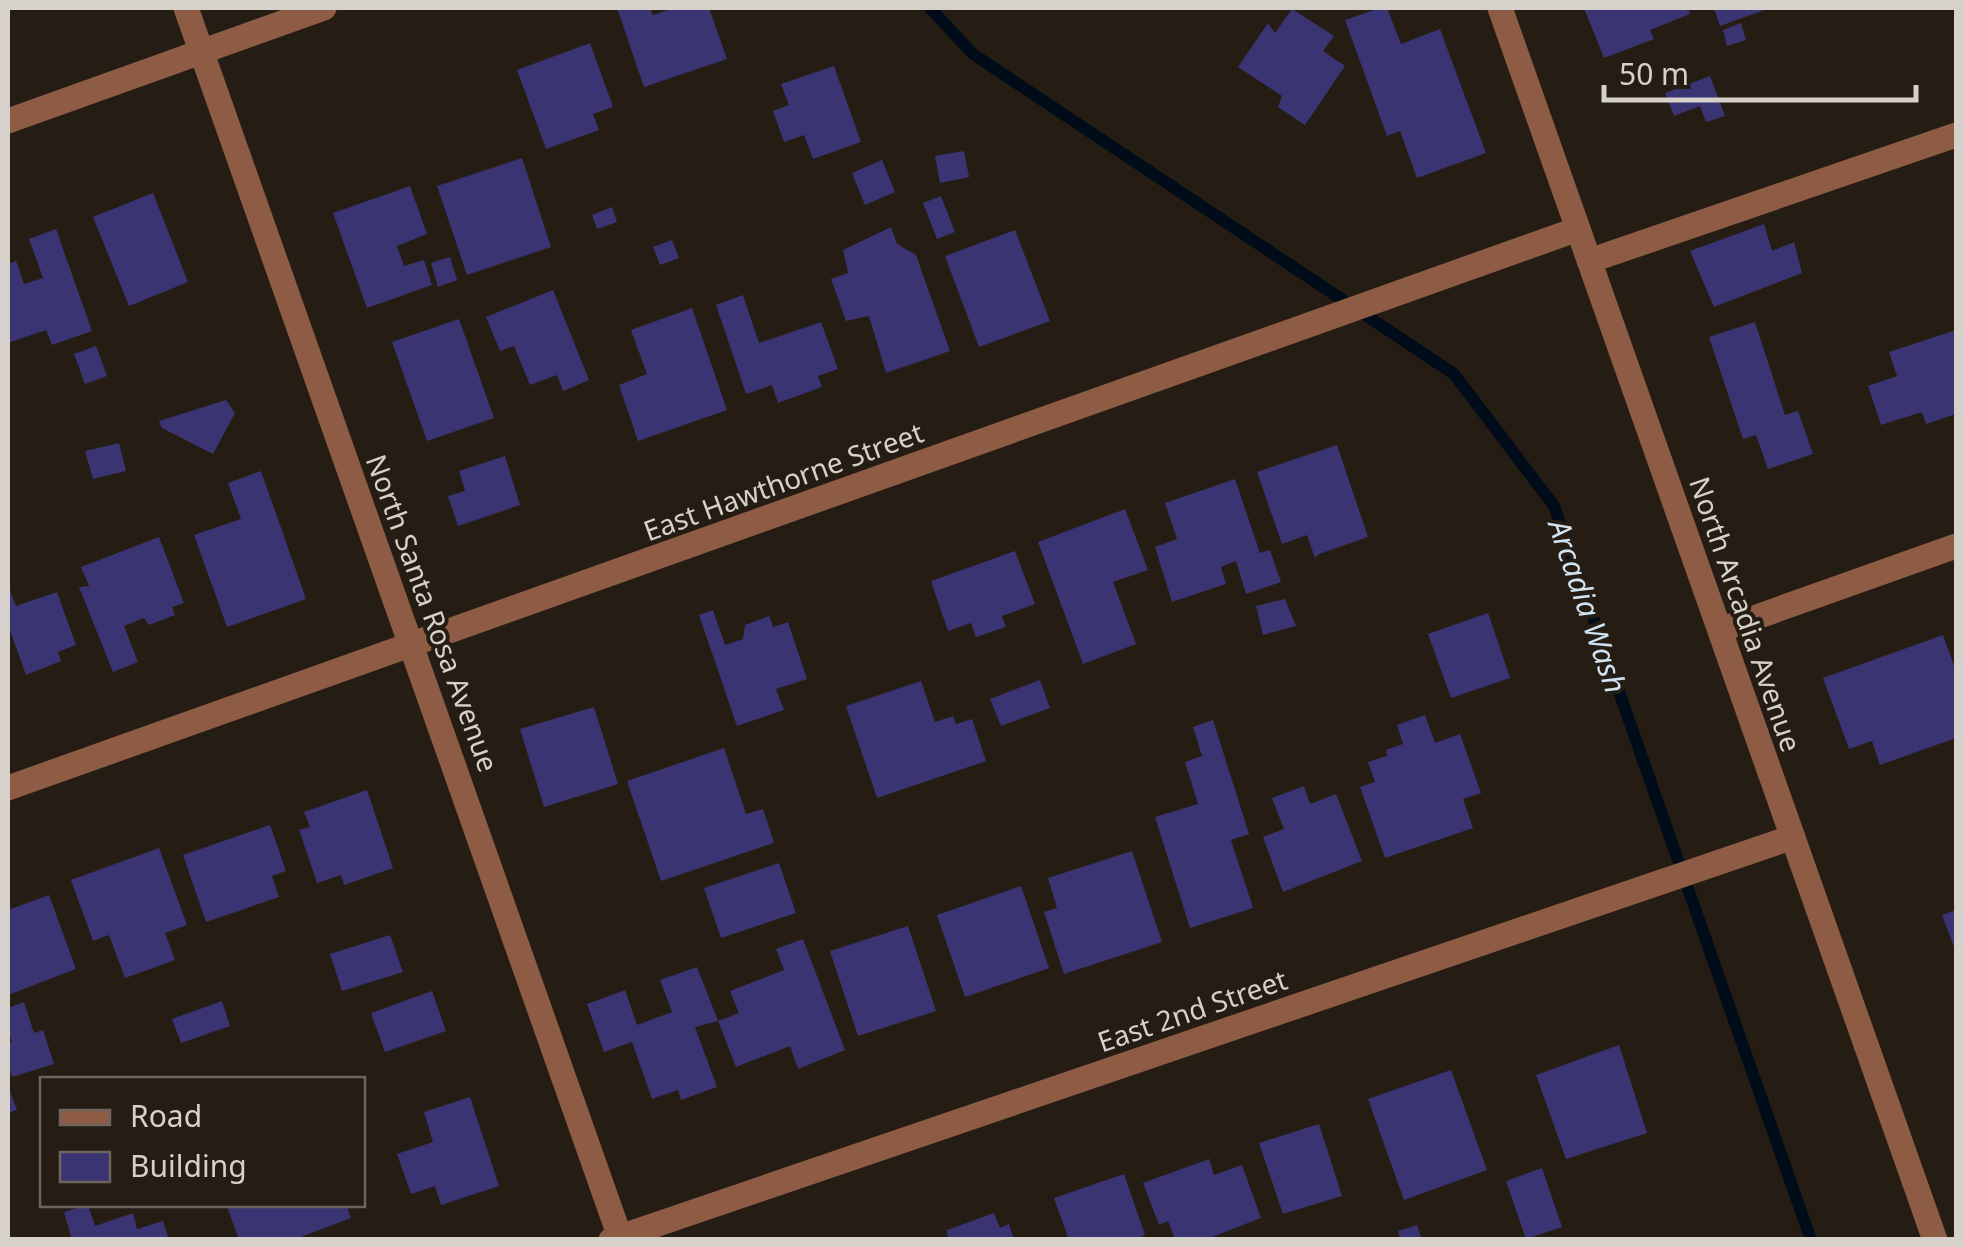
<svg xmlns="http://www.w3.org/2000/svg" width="1964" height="1247" viewBox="0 0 1964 1247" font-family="'Noto Sans',sans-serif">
  <rect width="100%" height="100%" fill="#251d14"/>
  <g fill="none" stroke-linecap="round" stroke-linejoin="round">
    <!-- stream -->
    <path stroke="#000c1a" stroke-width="12" d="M930,8L973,54L1454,374L1554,506L1811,1240"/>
  </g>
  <!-- building -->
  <path fill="#3b3473" d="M617,8H650L653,15L674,8H709L727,59L644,87Z
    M1380,8H1387L1401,44L1440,29L1486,153L1417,178L1400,131L1387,136L1345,20Z
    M1584,8H1688L1690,14L1650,30L1654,39L1604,58Z
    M1714,8H1770L1720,26Z
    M1292,9L1334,36L1323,51L1345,66L1305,125L1278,107L1282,96L1238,67L1268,23L1275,33Z
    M1741,23L1746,40L1727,46L1723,30Z
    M590,43L613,107L593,114L599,130L546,149L517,70Z
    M834,66L861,142L813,159L804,135L784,142L773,111L789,105L781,84Z
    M1710,76L1725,116L1706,122L1700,106L1674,116L1665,93Z
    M964,151L969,177L940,183L935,156Z
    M522,158L551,247L467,275L437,186Z
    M882,160L895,192L865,205L852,173Z
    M410,186L427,234L397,246L404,266L424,260L432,285L367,308L333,213Z
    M153,193L188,282L129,306L93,217Z
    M941,196L955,232L937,239L923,203Z
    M612,207L617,222L597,229L592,215Z
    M1764,224L1772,251L1794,242L1802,273L1714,307L1690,251Z
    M891,227L897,244L916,255L950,351L886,373L869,316L846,321L831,279L848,273L843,250Z
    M56,229L92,331L52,345L46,330L8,343V264L16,261L24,284L43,278L29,239Z
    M1015,230L1050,321L979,347L945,256Z
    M672,240L679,258L660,265L653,247Z
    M450,257L457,280L438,287L431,263Z
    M553,290L589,380L563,391L557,375L530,385L514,346L500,351L486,317Z
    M743,295L759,343L821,322L838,369L818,376L822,387L778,403L772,385L746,394L716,305Z
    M692,308L727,410L638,441L619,385L647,374L631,330Z
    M459,319L494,418L427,441L392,342Z
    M1755,322L1785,415L1798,411L1813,454L1768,469L1756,435L1743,439L1709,337Z
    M1956,330V414L1926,424L1922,412L1881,425L1868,386L1897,376L1889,352Z
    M96,346L107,376L85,384L74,354Z
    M226,400L235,413L213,454L162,428L159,421Z
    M119,443L126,471L93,479L85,451Z
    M1337,445L1368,537L1319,554L1315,558L1307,535L1282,544L1257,472Z
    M505,456L520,505L458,526L448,496L465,491L459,471Z
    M261,471L306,599L227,627L194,535L241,519L228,483Z
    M1235,479L1260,553L1270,550L1281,582L1246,594L1236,561L1221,567L1226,584L1172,602L1155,547L1177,539L1165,503Z
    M1125,509L1148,570L1113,582L1136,644L1083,664L1038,542Z
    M159,537L184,603L172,607L175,615L149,625L144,618L124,626L138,662L113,672L79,587L89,586L81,567Z
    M1015,551L1035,604L1002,616L1006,627L976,637L971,623L948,631L931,581Z
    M8,586L16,606L57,592L76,645L58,652L61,661L26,675L8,625Z
    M1285,599L1296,626L1263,635L1256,606Z
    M713,610L725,645L743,639L745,625L769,616L773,627L788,622L807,679L776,689L784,710L737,726L699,615Z
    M1488,613L1510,678L1451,698L1428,634Z
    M1943,635L1956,671V700L1954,701L1956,709V738L1880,765L1872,741L1849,749L1823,678Z
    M1040,680L1050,708L1001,726L990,699Z
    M921,681L935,722L953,716L956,724L972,719L986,761L877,798L846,706Z
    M594,707L618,784L544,807L520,729Z
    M1425,715L1435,743L1460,734L1481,793L1463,799L1473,828L1385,858L1360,787L1375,782L1368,762L1387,756L1386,750L1403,744L1397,725Z
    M1213,720L1249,834L1231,840L1253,908L1190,928L1155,817L1198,804L1185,762L1202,756L1193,727Z
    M724,748L746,814L763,809L774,843L661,881L627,781Z
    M1304,786L1310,804L1336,794L1362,861L1283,892L1263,837L1284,829L1272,798Z
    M367,790L393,868L344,885L341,875L317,883L299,830L310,827L304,812Z
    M270,825L286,871L272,876L279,897L206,922L183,855Z
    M159,848L187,925L165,933L175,960L125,978L109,935L93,941L71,880Z
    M1132,851L1162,942L1064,974L1044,912L1057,908L1048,878Z
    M779,863L796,913L721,938L704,888Z
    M1021,886L1049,968L965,997L937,915Z
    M49,895L76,969L8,995V910Z
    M1956,910V952L1942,915Z
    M908,926L936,1011L858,1036L830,951Z
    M390,935L403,972L342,991L330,954Z
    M803,939L845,1050L798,1069L790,1046L736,1067L718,1021L739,1013L730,991L784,970L776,949Z
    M697,967L718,1021L695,1027L717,1087L681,1100L678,1090L652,1099L632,1042L604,1052L587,1004L625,990L637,1025L672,1012L660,980Z
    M432,991L446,1031L385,1052L371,1013Z
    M222,1001L230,1026L181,1043L172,1019Z
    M24,1002L34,1033L43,1030L54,1064L12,1077L8,1063V1044L12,1042L8,1030V1008Z
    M1619,1045L1647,1133L1566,1159L1536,1075Z
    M1451,1070L1487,1170L1404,1200L1368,1099Z
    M8,1086L17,1110L8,1113Z
    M470,1097L499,1186L441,1205L435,1186L411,1194L397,1154L433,1142L424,1112Z
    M1319,1124L1342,1196L1283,1214L1259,1143Z
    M1209,1159L1214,1175L1242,1165L1261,1218L1204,1240H1175L1168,1221L1159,1225L1143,1183Z
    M1542,1168L1562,1227L1526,1239L1506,1181Z
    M1124,1174L1145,1235L1133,1240H1069L1054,1198Z
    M226,1204H346L351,1218L293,1240H239Z
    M88,1205L95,1226L133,1213L137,1229L163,1221L169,1240H72L64,1212Z
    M994,1213L1000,1228L1009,1224L1014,1240H948L947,1230Z
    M1417,1225L1422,1240H1401L1398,1231Z"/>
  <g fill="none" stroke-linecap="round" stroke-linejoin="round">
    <!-- minor -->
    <path stroke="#8e5c45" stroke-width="25" d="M186,8L621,1240
      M1500,8L1935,1240
      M8,121L324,8
      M1589,261L1956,135
      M1720,630L1956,546
      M8,788L1578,229
      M611,1240L1793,837"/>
  </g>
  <g text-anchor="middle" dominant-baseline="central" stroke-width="8" stroke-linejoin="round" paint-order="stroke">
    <!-- street labels -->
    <g font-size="28" fill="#d6d1ca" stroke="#251d14">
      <text transform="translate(783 481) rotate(-20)">East Hawthorne Street</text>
      <text transform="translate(433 613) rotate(70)">North Santa Rosa Avenue</text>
      <text transform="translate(1746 614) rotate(71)">North Arcadia Avenue</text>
      <text transform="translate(1192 1010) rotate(-19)">East 2nd Street</text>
    </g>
    <!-- water labels -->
    <g font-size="30" font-style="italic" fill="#d1e3f1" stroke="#251d14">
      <text transform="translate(1588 606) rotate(71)">Arcadia Wash</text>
    </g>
  </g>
  <!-- border -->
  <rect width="1964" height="1247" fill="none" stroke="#d6d1ca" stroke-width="20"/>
  <!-- legend -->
  <rect x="40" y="1077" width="325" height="130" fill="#251d14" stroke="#6c655d" stroke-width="2.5"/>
  <rect x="60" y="1110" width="50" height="15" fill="#8e5c45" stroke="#6c655d" stroke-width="2.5"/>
  <text x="130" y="1127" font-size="30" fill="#d6d1ca">Road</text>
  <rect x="60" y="1152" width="50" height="30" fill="#3b3473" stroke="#6c655d" stroke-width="2.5"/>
  <text x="130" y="1177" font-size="30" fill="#d6d1ca">Building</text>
  <!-- scale -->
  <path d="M1604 85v15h312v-15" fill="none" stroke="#d6d1ca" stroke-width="5"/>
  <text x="1619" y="85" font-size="30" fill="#d6d1ca" stroke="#251d14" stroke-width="8" paint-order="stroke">50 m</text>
</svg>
